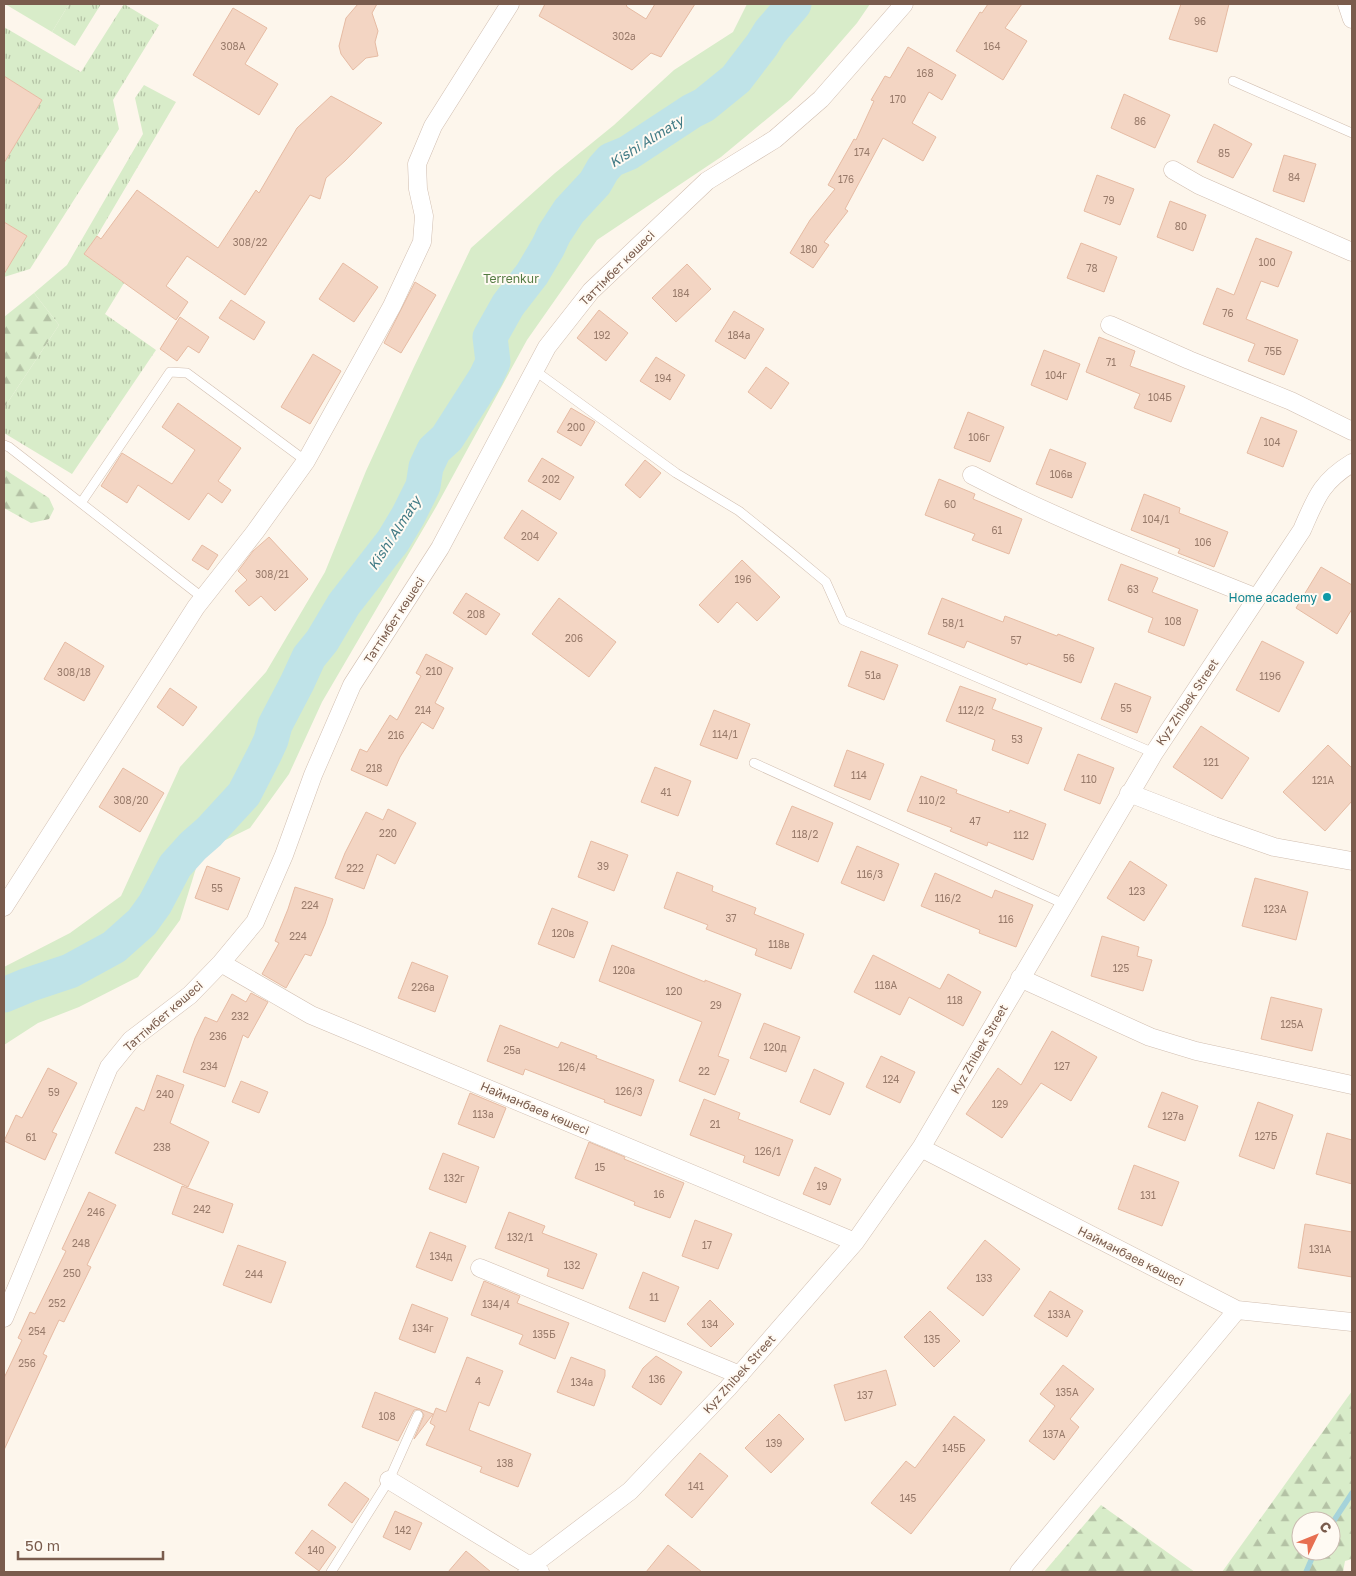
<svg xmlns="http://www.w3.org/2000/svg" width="1356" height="1576" viewBox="0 0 1356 1576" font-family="'Golos Text',sans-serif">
  <defs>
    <pattern id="grass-tufts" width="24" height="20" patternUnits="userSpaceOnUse" patternTransform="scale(1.25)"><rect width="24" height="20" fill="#d8ecc9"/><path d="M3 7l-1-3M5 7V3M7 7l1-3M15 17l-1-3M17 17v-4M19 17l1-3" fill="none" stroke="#b4c2a5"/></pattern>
    <pattern id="forest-firs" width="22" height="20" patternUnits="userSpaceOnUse" patternTransform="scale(1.25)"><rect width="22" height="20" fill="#d8ecc9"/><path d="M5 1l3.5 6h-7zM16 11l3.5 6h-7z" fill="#b4c2a5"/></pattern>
  </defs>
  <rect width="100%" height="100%" fill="#fdf6ec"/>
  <!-- grass -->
  <path fill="url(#grass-tufts)" d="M69,4H101L75,46L52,32Z
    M124,4L159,25L113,100L119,129L30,269L4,277V274L26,236L4,222V163L42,100L4,76V27L81,72Z
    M144,85L176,102L97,236L84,254L124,283L105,314L156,350L72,474L4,433V408L59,325L34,293L67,265L143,134L135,98Z"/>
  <!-- forest -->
  <path fill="url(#forest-firs)" fill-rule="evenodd" d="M34,293L59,325L4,408V317Z
    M4,469L49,498L54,509L49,519L31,523L4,508Z
    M1352,1391V1559L1345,1561L1343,1572H1222ZM1301,1521H1331V1551H1301Z
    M1101,1505L1195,1572H1044Z"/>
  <!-- park -->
  <path fill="#d8ecc9" d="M5,4H69L52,32Z
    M747,4H870L857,23L791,99L721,157L597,240L527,340L436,507L322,702L289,774L250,828L201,852L180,920L138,977L79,1007L38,1023L4,1045V967L70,933L121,896L180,767L266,672L325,572L366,471L413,369L471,248L555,173L614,125L674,70L733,32Z"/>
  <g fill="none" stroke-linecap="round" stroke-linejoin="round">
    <!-- stream -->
    <path stroke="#a5d3da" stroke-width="5.5" d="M1331,1525L1352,1493
      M1306,1572L1315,1551"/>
    <!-- river -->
    <path stroke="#bfe3e8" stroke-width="35" d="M4,995L28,985L70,971L114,947L142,922L155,904L175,866L193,846L209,832L244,794L265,753L271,740L275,725L297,683L309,657L322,641L344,604L393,541L408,516L423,486L426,467L434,450L447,438L486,377L493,362L490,337L508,305L532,274L548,247L554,234L569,211L595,183L603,169L611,160L628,153L692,111L704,105L736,79L762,45L770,32L794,4"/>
  </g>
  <!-- building -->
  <path fill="#f3d5c3" stroke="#e6bba3" d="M358,4H377L372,13L378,31L375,42L378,56L366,58L353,70L341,54L339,46L346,18Z
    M545,4H626L627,7L646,19L655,4H695L661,57L651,53L632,70L539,16Z
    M988,4H1022L1005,28L1027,41L1003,80L956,51L980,12L982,13Z
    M1181,4H1229L1217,52L1169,39Z
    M233,8L267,28L245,64L278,84L259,115L193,75Z
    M908,47L956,75L942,100L929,92L912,123L936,137L923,161L883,138L845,209L848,211L824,242L829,245L813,268L790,253L810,220L835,189L828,185L854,139L856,140L874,101L871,100L885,76L890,78Z
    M4,76L42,100L4,163Z
    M1124,94L1170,115L1155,148L1111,128Z
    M331,96L382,123L345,161L326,178L320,199L310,195L245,295L187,256L166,286L188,302L176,320L84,254L97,236L101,239L137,190L218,248L256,190L259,193L297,128Z
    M1214,124L1252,144L1233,178L1197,162Z
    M1284,155L1316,164L1304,202L1273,191Z
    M1097,175L1134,189L1120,225L1084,211Z
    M1170,201L1206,215L1193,251L1157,237Z
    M4,222L27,236L4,274Z
    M1256,238L1292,252L1278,287L1261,281L1246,319L1298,340L1284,375L1248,361L1255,344L1203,324L1217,288L1234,295Z
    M1081,243L1117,257L1104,292L1067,278Z
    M343,263L378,287L354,322L319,299Z
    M687,264L711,289L676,322L652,298Z
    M415,282L436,295L401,353L384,343Z
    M231,300L265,322L254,340L219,318Z
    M599,310L628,333L606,361L577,338Z
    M734,311L764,329L745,359L715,341Z
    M180,317L209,337L199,353L188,346L177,361L160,349Z
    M1099,337L1135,351L1130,366L1185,386L1171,422L1134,408L1140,394L1086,372Z
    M1044,350L1080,364L1067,400L1031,385Z
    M313,354L341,371L310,424L281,407Z
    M656,357L685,375L670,400L640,381Z
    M766,367L789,383L771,409L748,392Z
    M178,403L241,448L218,481L231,490L222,503L208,493L189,520L138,485L127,503L101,486L122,453L172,484L195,450L162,427Z
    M571,408L595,422L581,446L557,432Z
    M968,412L1004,427L990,462L954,448Z
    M1261,417L1297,431L1283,467L1247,453Z
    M1050,449L1086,463L1072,498L1036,484Z
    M542,458L574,477L560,500L528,481Z
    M645,460L661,473L640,498L625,485Z
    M939,479L975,494L973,499L1022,519L1009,554L972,540L975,534L925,515Z
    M1144,494L1180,508L1179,513L1228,532L1214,567L1178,553L1180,549L1131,530Z
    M522,510L557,533L538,561L504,538Z
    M269,537L308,579L275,611L261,596L249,606L235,591L247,580L238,571L253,551Z
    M202,545L218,555L208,570L192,560Z
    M742,560L780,597L757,621L737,602L718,623L699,605Z
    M1121,564L1158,578L1152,592L1198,610L1184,646L1148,632L1153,618L1108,600Z
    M1321,567L1352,585V609L1337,634L1296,608Z
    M466,593L500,614L486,635L453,613Z
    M559,598L616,642L589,677L532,634Z
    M942,598L1003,622L1005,616L1057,636L1058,634L1094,648L1081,683L1028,663L1027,665L967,641L964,648L928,634Z
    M1262,641L1304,662L1279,712L1236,690Z
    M65,642L104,666L84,701L44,679Z
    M861,651L898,665L884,700L848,686Z
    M426,654L453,668L435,703L444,708L433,729L422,722L400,757L387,786L351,770L360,749L367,752L390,715L397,720L421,676L416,673Z
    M1115,683L1151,697L1137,733L1101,719Z
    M960,686L996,699L992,709L1042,728L1028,764L992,750L995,740L946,721Z
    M170,688L197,707L183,726L157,707Z
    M714,710L750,724L737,759L700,745Z
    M1201,726L1249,758L1222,799L1173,767Z
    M1328,745L1352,768V801L1325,831L1283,792Z
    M847,750L884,764L870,800L834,786Z
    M1078,754L1114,768L1100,804L1064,790Z
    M655,767L691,781L678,816L641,802Z
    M123,768L164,793L140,832L99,807Z
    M921,776L957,790L956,793L1009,813L1010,810L1046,824L1033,860L988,842L987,846L950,831L952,828L907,811Z
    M792,806L833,823L818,862L776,844Z
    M388,809L416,823L395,864L377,854L364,889L335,878L345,853L366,812L383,820Z
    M591,841L628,855L614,891L578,877Z
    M857,846L899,864L884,901L841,883Z
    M1130,861L1167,885L1144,921L1107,898Z
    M207,866L240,878L228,910L195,898Z
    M677,872L713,886L712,891L756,908L754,914L804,934L791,969L755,955L757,949L706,929L708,925L664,908Z
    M935,873L992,898L995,890L1033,905L1016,947L979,933L980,930L921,906Z
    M1255,878L1308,892L1296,940L1242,926Z
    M295,887L333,899L325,924L311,956L305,954L286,988L262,974L279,943L275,941L288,909Z
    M552,908L588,922L574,958L538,944Z
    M1102,936L1139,947L1137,956L1152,960L1143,991L1091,976Z
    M612,945L705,982V980L741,994L718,1056L729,1060L715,1095L679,1081L702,1022L599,981Z
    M873,955L940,989L948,974L981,992L963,1026L909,997L900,1015L854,992Z
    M412,962L448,976L435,1012L398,998Z
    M251,993L268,1002L248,1038L243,1035L225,1087L183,1072L195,1038L205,1017L217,1022L232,994L246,1002Z
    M1271,997L1322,1009L1312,1051L1261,1039Z
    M764,1023L800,1037L786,1072L750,1058Z
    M500,1025L558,1048L561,1042L597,1056L596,1058L654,1080L641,1116L604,1102L605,1100L525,1069L523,1075L487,1061Z
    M1052,1031L1097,1057L1071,1101L1041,1083L1002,1138L966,1114L998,1068L1021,1085Z
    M881,1056L915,1072L900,1103L866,1087Z
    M48,1068L77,1083L52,1132L57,1134L45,1160L4,1141L16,1115L22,1118Z
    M814,1069L844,1083L830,1115L800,1102Z
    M157,1075L184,1085L170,1123L209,1142L188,1187L115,1153L136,1107L144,1111Z
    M241,1081L268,1092L259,1113L232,1102Z
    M1162,1092L1198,1106L1185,1141L1148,1127Z
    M470,1093L506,1108L494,1138L458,1124Z
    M704,1099L740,1113L738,1119L793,1140L779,1176L743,1162L745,1156L690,1135Z
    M1258,1102L1293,1115L1274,1169L1239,1156Z
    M1327,1133L1352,1140V1184L1316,1174Z
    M589,1142L625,1157L624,1159L684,1183L670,1218L634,1205L635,1202L575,1178Z
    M443,1153L479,1167L466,1203L429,1189Z
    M1134,1165L1179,1182L1162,1226L1118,1209Z
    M815,1167L841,1179L830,1205L803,1194Z
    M182,1186L233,1204L223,1233L172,1214Z
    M89,1192L116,1205L87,1265L91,1267L64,1322L59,1320L43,1354L47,1356L4,1450V1378L22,1340L18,1338L30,1312L35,1314L66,1251L62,1249Z
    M509,1212L545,1226L542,1233L597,1254L583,1289L547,1276L549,1269L495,1248Z
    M695,1220L732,1234L718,1269L682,1256Z
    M1305,1224L1352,1232V1277L1298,1268Z
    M430,1232L466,1246L452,1281L416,1267Z
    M985,1240L1020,1269L983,1316L947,1288Z
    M238,1245L286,1262L271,1303L223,1285Z
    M643,1272L679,1287L665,1322L629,1308Z
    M484,1281L520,1296L517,1303L569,1323L555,1359L519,1344L523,1335L471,1315Z
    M1050,1291L1083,1311L1067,1337L1034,1316Z
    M710,1300L734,1324L711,1347L687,1324Z
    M412,1304L448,1318L435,1353L399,1339Z
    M930,1311L960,1341L934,1367L904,1337Z
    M656,1356L682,1372L661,1405L632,1387L643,1368Z
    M467,1357L503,1371L489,1406L479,1402L469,1430L531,1454L518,1487L480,1472L482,1467L426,1445L435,1426L430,1423L436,1408L446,1412Z
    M571,1357L605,1370V1376L594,1406L557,1392Z
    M1063,1365L1094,1389L1070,1419L1079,1427L1054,1460L1029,1441L1055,1406L1040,1394Z
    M886,1370L896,1405L845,1421L834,1385Z
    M375,1392L433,1414L414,1439L424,1415L420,1409L414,1410L398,1441L362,1427Z
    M779,1414L804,1439L771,1473L745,1448Z
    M954,1416L985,1440L911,1534L871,1503L906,1461L915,1468Z
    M700,1453L728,1476L692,1518L665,1495Z
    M345,1482L369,1499L352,1523L328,1505Z
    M395,1511L422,1523L410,1550L383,1537Z
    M312,1530L336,1547L319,1571L295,1553Z
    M668,1545L702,1572H646Z
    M466,1551L491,1572H448Z"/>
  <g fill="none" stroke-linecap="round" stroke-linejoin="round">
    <defs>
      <path id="lane" d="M1233,81L1352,133
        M534,370L676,473L739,511L790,552L826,582L843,620L1154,753
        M4,445L9,447L203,598
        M81,503L170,372L187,373L306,461
        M754,763L1064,904
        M331,1572L389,1480L418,1415"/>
      <path id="street" d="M1347,4L1352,19
        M1173,170L1199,185L1352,252
        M1110,325L1189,360L1291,401L1352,431
        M972,475C1064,523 1160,559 1257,598
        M1129,793L1214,826L1274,847L1352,861
        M4,907L196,607L255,532L306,461L392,306L422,242L424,216L418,189L417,164L433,126L510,4
        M221,963L311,1015L855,1242
        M1020,978L1150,1037L1196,1051L1352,1085
        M921,1148L1237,1310L1352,1322
        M480,1268L740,1375
        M4,1318L109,1067L131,1040L190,995L221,963L255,922L284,855L313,775L352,685L440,548L547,347L591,291L707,181L775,139L821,99L904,4
        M389,1480L540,1572
        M527,1572L531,1566L630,1491L728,1388L855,1242L921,1148L1154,753L1302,530C1316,498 1321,482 1352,463
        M1019,1572L1237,1310"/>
    </defs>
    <!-- lane casing -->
    <use href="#lane" stroke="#d1beb0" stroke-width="10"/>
    <!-- street casing -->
    <use href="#street" stroke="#d1beb0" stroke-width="19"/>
    <!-- lane -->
    <use href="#lane" stroke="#fff" stroke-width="9"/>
    <!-- street -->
    <use href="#street" stroke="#fff" stroke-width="18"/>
  </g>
  <!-- markers -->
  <circle fill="#0f9aa8" stroke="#fffaf3" stroke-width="2" cx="1327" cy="597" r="5"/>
  <g text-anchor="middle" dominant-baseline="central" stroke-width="4" stroke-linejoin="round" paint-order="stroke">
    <!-- number labels -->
    <g font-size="10" fill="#987a6a">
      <text x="1200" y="21">96</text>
      <text x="624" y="36">302а</text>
      <text x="233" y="46">308А</text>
      <text x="992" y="46">164</text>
      <text x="925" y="73">168</text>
      <text x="898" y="99">170</text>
      <text x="1140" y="121">86</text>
      <text x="862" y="152">174</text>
      <text x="1224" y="153">85</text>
      <text x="1294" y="177">84</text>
      <text x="846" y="179">176</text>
      <text x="1109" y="200">79</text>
      <text x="1181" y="226">80</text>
      <text x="250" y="242">308/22</text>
      <text x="809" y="249">180</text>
      <text x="1267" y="262">100</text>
      <text x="1092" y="268">78</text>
      <text x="681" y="293">184</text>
      <text x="1228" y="313">76</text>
      <text x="602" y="335">192</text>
      <text x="739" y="335">184а</text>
      <text x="1273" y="351">75Б</text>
      <text x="1111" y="362">71</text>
      <text x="1056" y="375">104г</text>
      <text x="663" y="378">194</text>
      <text x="1160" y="397">104Б</text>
      <text x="576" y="427">200</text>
      <text x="979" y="437">106г</text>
      <text x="1272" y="442">104</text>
      <text x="1061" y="474">106в</text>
      <text x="551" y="479">202</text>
      <text x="950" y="504">60</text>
      <text x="1156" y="519">104/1</text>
      <text x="997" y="530">61</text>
      <text x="530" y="536">204</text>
      <text x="1203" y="542">106</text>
      <text x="272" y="574">308/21</text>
      <text x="743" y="579">196</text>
      <text x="1133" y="589">63</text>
      <text x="476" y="614">208</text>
      <text x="1173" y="621">108</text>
      <text x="953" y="623">58/1</text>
      <text x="574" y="638">206</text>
      <text x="1016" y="640">57</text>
      <text x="1069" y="658">56</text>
      <text x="434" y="671">210</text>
      <text x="74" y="672">308/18</text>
      <text x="873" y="675">51а</text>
      <text x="1270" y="676">119б</text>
      <text x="1126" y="708">55</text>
      <text x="423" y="710">214</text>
      <text x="971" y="710">112/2</text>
      <text x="725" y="734">114/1</text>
      <text x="396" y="735">216</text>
      <text x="1017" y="739">53</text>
      <text x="1211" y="762">121</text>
      <text x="374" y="768">218</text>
      <text x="859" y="775">114</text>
      <text x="1089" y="779">110</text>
      <text x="1323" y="780">121А</text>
      <text x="666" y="792">41</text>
      <text x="131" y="800">308/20</text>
      <text x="932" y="800">110/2</text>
      <text x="975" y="821">47</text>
      <text x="388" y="833">220</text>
      <text x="805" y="834">118/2</text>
      <text x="1021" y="835">112</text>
      <text x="603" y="866">39</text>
      <text x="355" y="868">222</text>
      <text x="870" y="874">116/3</text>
      <text x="217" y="888">55</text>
      <text x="1137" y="891">123</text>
      <text x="948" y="898">116/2</text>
      <text x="310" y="905">224</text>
      <text x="1275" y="909">123А</text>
      <text x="731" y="918">37</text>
      <text x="1006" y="919">116</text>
      <text x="563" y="933">120в</text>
      <text x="298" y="936">224</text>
      <text x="779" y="944">118в</text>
      <text x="1121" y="968">125</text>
      <text x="624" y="970">120а</text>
      <text x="886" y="985">118А</text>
      <text x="423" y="987">226а</text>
      <text x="674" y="991">120</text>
      <text x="955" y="1000">118</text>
      <text x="716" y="1005">29</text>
      <text x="240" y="1016">232</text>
      <text x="1292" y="1024">125А</text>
      <text x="218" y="1036">236</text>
      <text x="775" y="1047">120д</text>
      <text x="512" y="1050">25а</text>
      <text x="209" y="1066">234</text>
      <text x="1062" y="1066">127</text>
      <text x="572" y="1067">126/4</text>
      <text x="704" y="1071">22</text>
      <text x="891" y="1079">124</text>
      <text x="629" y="1091">126/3</text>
      <text x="54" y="1092">59</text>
      <text x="165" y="1094">240</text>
      <text x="1000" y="1104">129</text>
      <text x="483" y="1114">113а</text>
      <text x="1173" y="1116">127а</text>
      <text x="715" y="1124">21</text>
      <text x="1266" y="1136">127Б</text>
      <text x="31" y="1137">61</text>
      <text x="162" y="1147">238</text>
      <text x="768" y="1151">126/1</text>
      <text x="600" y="1167">15</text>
      <text x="454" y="1178">132г</text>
      <text x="822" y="1186">19</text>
      <text x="659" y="1194">16</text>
      <text x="1148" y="1195">131</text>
      <text x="202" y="1209">242</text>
      <text x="96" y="1212">246</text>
      <text x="520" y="1237">132/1</text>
      <text x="81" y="1243">248</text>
      <text x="707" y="1245">17</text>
      <text x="1320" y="1249">131А</text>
      <text x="441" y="1256">134д</text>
      <text x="572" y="1265">132</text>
      <text x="72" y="1273">250</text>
      <text x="254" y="1274">244</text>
      <text x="984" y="1278">133</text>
      <text x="654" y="1297">11</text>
      <text x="57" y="1303">252</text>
      <text x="496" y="1304">134/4</text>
      <text x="1059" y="1314">133А</text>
      <text x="710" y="1324">134</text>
      <text x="423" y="1328">134г</text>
      <text x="37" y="1331">254</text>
      <text x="544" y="1334">135Б</text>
      <text x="932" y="1339">135</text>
      <text x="27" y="1363">256</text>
      <text x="657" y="1379">136</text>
      <text x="478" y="1381">4</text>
      <text x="582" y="1382">134а</text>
      <text x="1067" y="1392">135А</text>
      <text x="865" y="1395">137</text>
      <text x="387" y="1416">108</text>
      <text x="1054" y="1434">137А</text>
      <text x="774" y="1443">139</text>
      <text x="954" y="1448">145Б</text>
      <text x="505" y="1463">138</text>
      <text x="696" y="1486">141</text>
      <text x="908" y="1498">145</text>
      <text x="403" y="1530">142</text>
      <text x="316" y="1550">140</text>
    </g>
    <!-- street labels -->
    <g font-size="12" fill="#7a5c4d" stroke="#fffaf3">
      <text transform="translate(617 268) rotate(-45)">Таттімбет көшесі</text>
      <text transform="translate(394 620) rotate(-57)">Таттімбет көшесі</text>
      <text transform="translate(1187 702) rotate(-56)">Kyz Zhibek Street</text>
      <text transform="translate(163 1016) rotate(-41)">Таттімбет көшесі</text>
      <text transform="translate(979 1049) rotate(-60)">Kyz Zhibek Street</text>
      <text transform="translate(535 1108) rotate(23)">Найманбаев көшесі</text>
      <text transform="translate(1131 1256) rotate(27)">Найманбаев көшесі</text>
      <text transform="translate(739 1374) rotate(-48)">Kyz Zhibek Street</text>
    </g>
    <!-- park labels -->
    <g font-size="12" fill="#537a41" stroke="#fffaf3">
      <text x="511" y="278">Terrenkur</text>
    </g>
    <!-- culture labels -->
    <g font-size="12" fill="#0d838f" stroke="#fffaf3" text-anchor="end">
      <text x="1317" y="597">Home academy</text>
    </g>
    <!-- water labels -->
    <g font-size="14" font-style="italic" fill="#437c86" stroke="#fffaf3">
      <text transform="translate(646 141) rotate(-32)">Kіshі Almaty</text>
      <text transform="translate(394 533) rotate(-57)">Kіshі Almaty</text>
    </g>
  </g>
  <!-- border -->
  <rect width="1356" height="1576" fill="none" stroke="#7a5c4d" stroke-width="10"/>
  <!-- north arrow -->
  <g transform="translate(1316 1536) rotate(47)"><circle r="24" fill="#fffaf3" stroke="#cabbb1"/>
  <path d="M0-4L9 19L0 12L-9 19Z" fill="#e76f51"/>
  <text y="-8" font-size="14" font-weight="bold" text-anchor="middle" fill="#7a5c4d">С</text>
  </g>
  <!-- scale -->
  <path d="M18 1551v8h145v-8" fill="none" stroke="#7a5c4d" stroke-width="2.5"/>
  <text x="25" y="1551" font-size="15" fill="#7a5c4d" stroke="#fffaf3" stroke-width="4" paint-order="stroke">50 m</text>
</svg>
